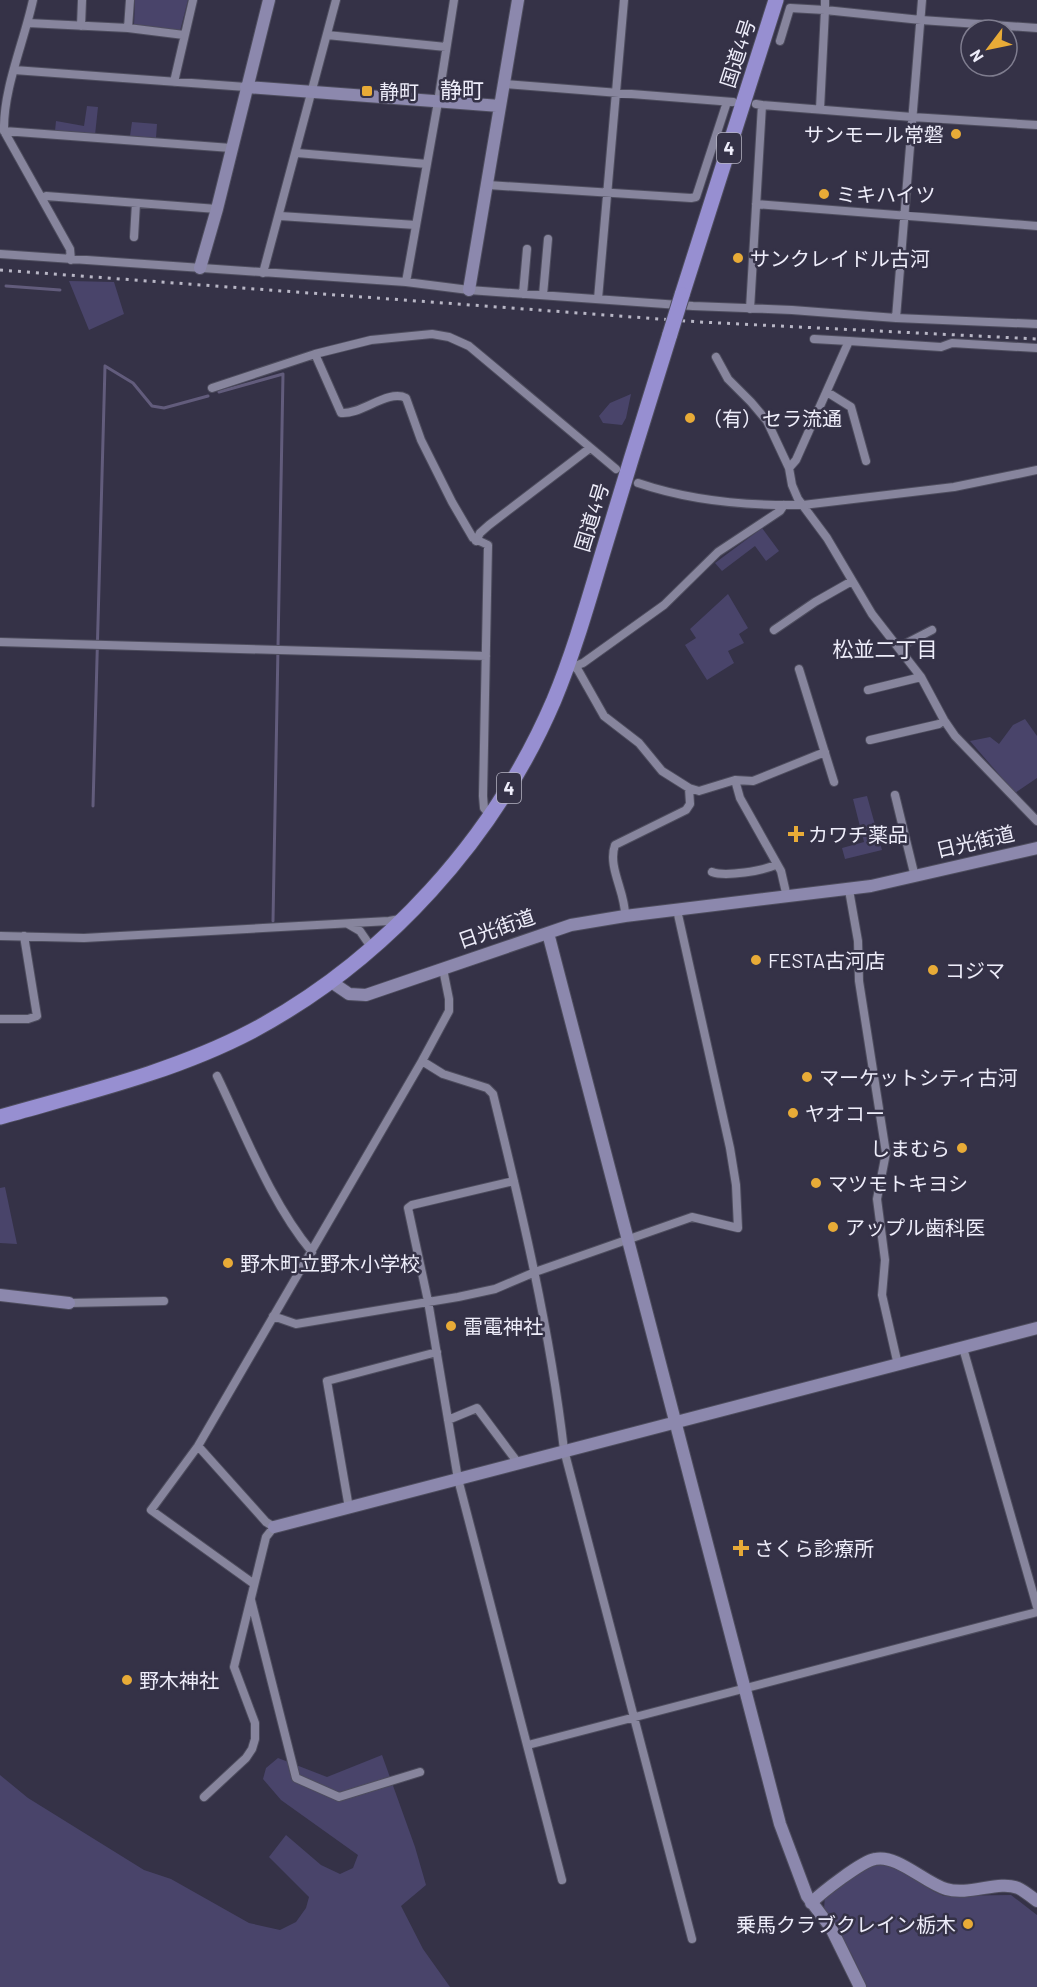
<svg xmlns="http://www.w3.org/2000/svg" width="1037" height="1987" viewBox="0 0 1037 1987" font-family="Barlow,'Noto Sans JP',sans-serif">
  <rect width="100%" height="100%" fill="#353247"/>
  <!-- green -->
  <path fill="#49446a" d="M135,0H188L180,31L134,25Z
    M87,106L98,107L95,135L55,131L56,121L84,126Z
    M132,122L157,124L156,138L130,136Z
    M69,281L114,282L124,314L89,330Z
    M631,394L626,418L622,425L603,423L599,416L610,403Z
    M762,528L779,551L766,561L755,546L722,571L715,563Z
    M728,594L748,628L739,634L744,643L728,651L734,663L707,680L685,645L696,638L690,629Z
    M1025,719L1037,736V778L1015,793L970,741L990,737L999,744L1013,725Z
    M867,796L882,850L845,859L842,848L864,842L853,799Z
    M5,1187L17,1244L0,1243V1188Z
    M382,1755L415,1847L426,1885L401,1906L423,1949L450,1987H0V1775L28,1798L144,1870L171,1879L249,1923L280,1930L296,1922L306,1908L309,1897L269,1857L286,1835L321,1865L340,1874L353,1868L358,1855L281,1800L263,1779L266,1768L278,1758L327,1777Z
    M879,1863L891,1865L933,1891L944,1896L1011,1895L1037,1915V1987H867L852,1955L824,1909L825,1896C841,1884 860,1868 879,1863Z"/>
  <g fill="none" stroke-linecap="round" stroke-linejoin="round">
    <!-- stream -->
    <path stroke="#625c7c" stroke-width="3" d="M6,286L60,290
      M105,366L133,383L152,406L164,408L208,396
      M219,392L283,374L273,921
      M93,806L105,366"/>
    <defs>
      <path id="street" d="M33,0C24,42 3,89 4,131L70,249L71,260
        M825,0V10L921,20L1037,28
        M28,23L128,28L184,35
        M81,26L82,0
        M128,28L130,0
        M327,35L446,47
        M780,41L790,8L825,10L820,109
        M14,70L246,87
        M174,82L193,0
        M504,84L733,102
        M762,105L912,117L1037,125
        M4,131L231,148
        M297,153L427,164
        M488,185L691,198L696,197L727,102
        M42,198L46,196L217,209
        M756,204L1037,226
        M280,216L416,225
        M134,237L136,203
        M0,254L406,282L469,290L693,306L792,310L896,318L1037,324
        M263,273L336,0
        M406,282L438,102L454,0
        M523,294L527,249
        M543,295L548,239
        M598,299L624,0
        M750,309L762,105L756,104
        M896,318L922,0
        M814,339L849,341
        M315,354L341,413C361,415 388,389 406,398L421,440L452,502L473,538L488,545L483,796L484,808L491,816
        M716,357L728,379L751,402L767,421L789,468L792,485L798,499L827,538L872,614L921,677L944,720L955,736L1037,821
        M212,388L315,354L371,340L432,334L449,337L469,346L616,469
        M827,392L851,407L866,461
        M789,468L796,460L849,341L941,347L952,343L1037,348
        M638,483C691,501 747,506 803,505L954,487L1037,470
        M476,541L480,533L489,525L590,448
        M774,630L815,602L852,581
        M0,642L486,656
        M899,647L932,630
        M569,662L578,670L604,716L639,743L662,771L689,788L699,791L735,780L753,781L825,752
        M575,666L583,663L664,605L718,552L780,511L784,505
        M799,669L834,782
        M868,690L921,677
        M870,740L939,724L944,720
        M735,780L740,798L781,871L787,897
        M895,795L915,877
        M712,872C725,877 764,871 777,864
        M849,890L858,941L859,981L886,1153L877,1199L885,1260L882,1295L898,1365
        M625,916C626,893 607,867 615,845L686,810L690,804L689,788
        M348,924L360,931L371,947
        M0,936L84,938L389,921L400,919
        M0,1019H28L37,1016L24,936
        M422,1061L443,1074L487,1088L493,1094C522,1212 550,1330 564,1450L692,1939
        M217,1076C245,1134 271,1203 312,1252
        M514,1181L412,1205L408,1208L428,1301L458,1479L562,1880
        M69,1303L164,1301
        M273,1316L296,1324L458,1297L495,1289L535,1272L692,1217L738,1228L736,1185L730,1148L677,910
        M963,1348L1037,1607
        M448,1420L477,1408L518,1463
        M198,1446L266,1522L274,1527L266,1537L234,1667L255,1723V1739L252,1749L246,1758L204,1797
        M349,1508L327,1381L437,1352
        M254,1584L151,1510L198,1446L422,1061L449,1011V999L443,969
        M251,1600L296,1778L339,1797L420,1772
        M528,1745L1037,1612"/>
      <path id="secondary" d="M246,87L500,106
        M200,268L217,209L269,0
        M469,290L518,0
        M548,933L780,1824L807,1896L831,1928L860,1987
        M330,981L349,994L366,995L571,925L625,916L871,886L1037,848
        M0,1295L69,1303
        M274,1527L1037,1328
        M811,1903C821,1893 862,1861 875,1859C897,1854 925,1883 946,1889C969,1896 999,1880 1018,1888C1025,1891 1031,1897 1037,1901"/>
      <path id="highway" d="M682,295L776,0
        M0,1117C84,1093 174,1072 252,1031C385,960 495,838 554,700C574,652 588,602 603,552C625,479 647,407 670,334"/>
    </defs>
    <!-- street casing -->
    <use href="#street" stroke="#4e4d5e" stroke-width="10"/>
    <!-- secondary casing -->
    <use href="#secondary" stroke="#4e4d5e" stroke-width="14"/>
    <!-- highway casing -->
    <use href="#highway" stroke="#4e4d5e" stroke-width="17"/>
    <!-- street -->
    <use href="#street" stroke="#87859d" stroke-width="8"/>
    <!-- secondary -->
    <use href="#secondary" stroke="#8c88ad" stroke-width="12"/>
    <!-- highway -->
    <use href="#highway" stroke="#978fd1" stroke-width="15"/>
    <!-- rail -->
    <path stroke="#b8b6c5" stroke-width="3" stroke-dasharray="3 6" stroke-linecap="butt" d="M0,270L700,322L1037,339"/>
    <defs>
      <path id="highway-bridge" d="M670,334L682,295"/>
    </defs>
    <!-- highway-bridge casing -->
    <use href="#highway-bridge" stroke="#4e4d5e" stroke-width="17" stroke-linecap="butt"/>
    <!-- highway-bridge -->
    <use href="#highway-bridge" stroke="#978fd1" stroke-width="15"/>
  </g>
  <!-- markers -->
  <g fill="#e8ab37" stroke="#353247" stroke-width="2">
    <rect x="361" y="85" width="12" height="12" rx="3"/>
    <circle cx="956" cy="134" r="6"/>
    <circle cx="824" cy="194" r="6"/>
    <circle cx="738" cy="258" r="6"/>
    <circle cx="690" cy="418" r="6"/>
    <path d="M793 825h6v6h6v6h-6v6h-6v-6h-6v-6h6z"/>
    <circle cx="756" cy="960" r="6"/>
    <circle cx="933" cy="970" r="6"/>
    <circle cx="807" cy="1077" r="6"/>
    <circle cx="793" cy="1113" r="6"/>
    <circle cx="962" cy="1148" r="6"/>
    <circle cx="816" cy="1183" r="6"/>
    <circle cx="833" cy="1227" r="6"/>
    <circle cx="228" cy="1263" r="6"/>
    <circle cx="451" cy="1326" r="6"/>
    <path d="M738 1539h6v6h6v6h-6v6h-6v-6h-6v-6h6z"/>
    <circle cx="127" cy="1680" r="6"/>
    <circle cx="968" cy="1924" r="6"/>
  </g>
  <g text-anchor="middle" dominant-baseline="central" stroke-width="5" stroke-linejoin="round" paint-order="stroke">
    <!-- shield labels -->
    <g fill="#353247" stroke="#b6b5c4" stroke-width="1.5">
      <rect x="717" y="133" width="24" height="30" rx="4.5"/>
      <rect x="497" y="773" width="24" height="30" rx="4.5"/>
    </g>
    <g font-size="18" font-weight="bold" fill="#eeedfa">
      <text x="729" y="148">4</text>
      <text x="509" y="788">4</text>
    </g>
    <!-- street labels -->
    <g font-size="20" fill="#eeedfa" stroke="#353247">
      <text transform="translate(737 53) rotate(-72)">国道4号</text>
      <text transform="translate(591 517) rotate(-73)">国道4号</text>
      <text transform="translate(975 841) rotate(-13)">日光街道</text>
      <text transform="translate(496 928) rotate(-19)">日光街道</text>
    </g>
    <!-- poi labels -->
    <g font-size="20" fill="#eeedfa" stroke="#353247" text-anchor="start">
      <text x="379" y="91">静町</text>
      <text x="944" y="134" text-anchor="end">サンモール常磐</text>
      <text x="836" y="194">ミキハイツ</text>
      <text x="750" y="258">サンクレイドル古河</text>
      <text x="702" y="418">（有）セラ流通</text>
      <text x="808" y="834">カワチ薬品</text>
      <text x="768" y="960">FESTA古河店</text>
      <text x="945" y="970">コジマ</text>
      <text x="819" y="1077">マーケットシティ古河</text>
      <text x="805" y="1113">ヤオコー</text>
      <text x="950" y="1148" text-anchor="end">しまむら</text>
      <text x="828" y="1183">マツモトキヨシ</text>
      <text x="845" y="1227">アップル歯科医</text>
      <text x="240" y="1263">野木町立野木小学校</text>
      <text x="463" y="1326">雷電神社</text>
      <text x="754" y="1548">さくら診療所</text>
      <text x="139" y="1680">野木神社</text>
      <text x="956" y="1924" text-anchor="end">乗馬クラブクレイン栃木</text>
    </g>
    <!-- neighbourhood labels -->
    <g font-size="21" fill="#eeedfa" stroke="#353247">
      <text x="885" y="648">松並二丁目</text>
    </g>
    <!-- quarter labels -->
    <g font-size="22" fill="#eeedfa" stroke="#353247">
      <text x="462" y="89">静町</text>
    </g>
  </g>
  <!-- north arrow -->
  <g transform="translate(989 48) rotate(238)"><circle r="28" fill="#353247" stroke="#7f7d8f" stroke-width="1.5"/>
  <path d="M0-4.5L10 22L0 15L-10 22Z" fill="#e8ab37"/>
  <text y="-9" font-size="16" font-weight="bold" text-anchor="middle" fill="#eeedfa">N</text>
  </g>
</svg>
